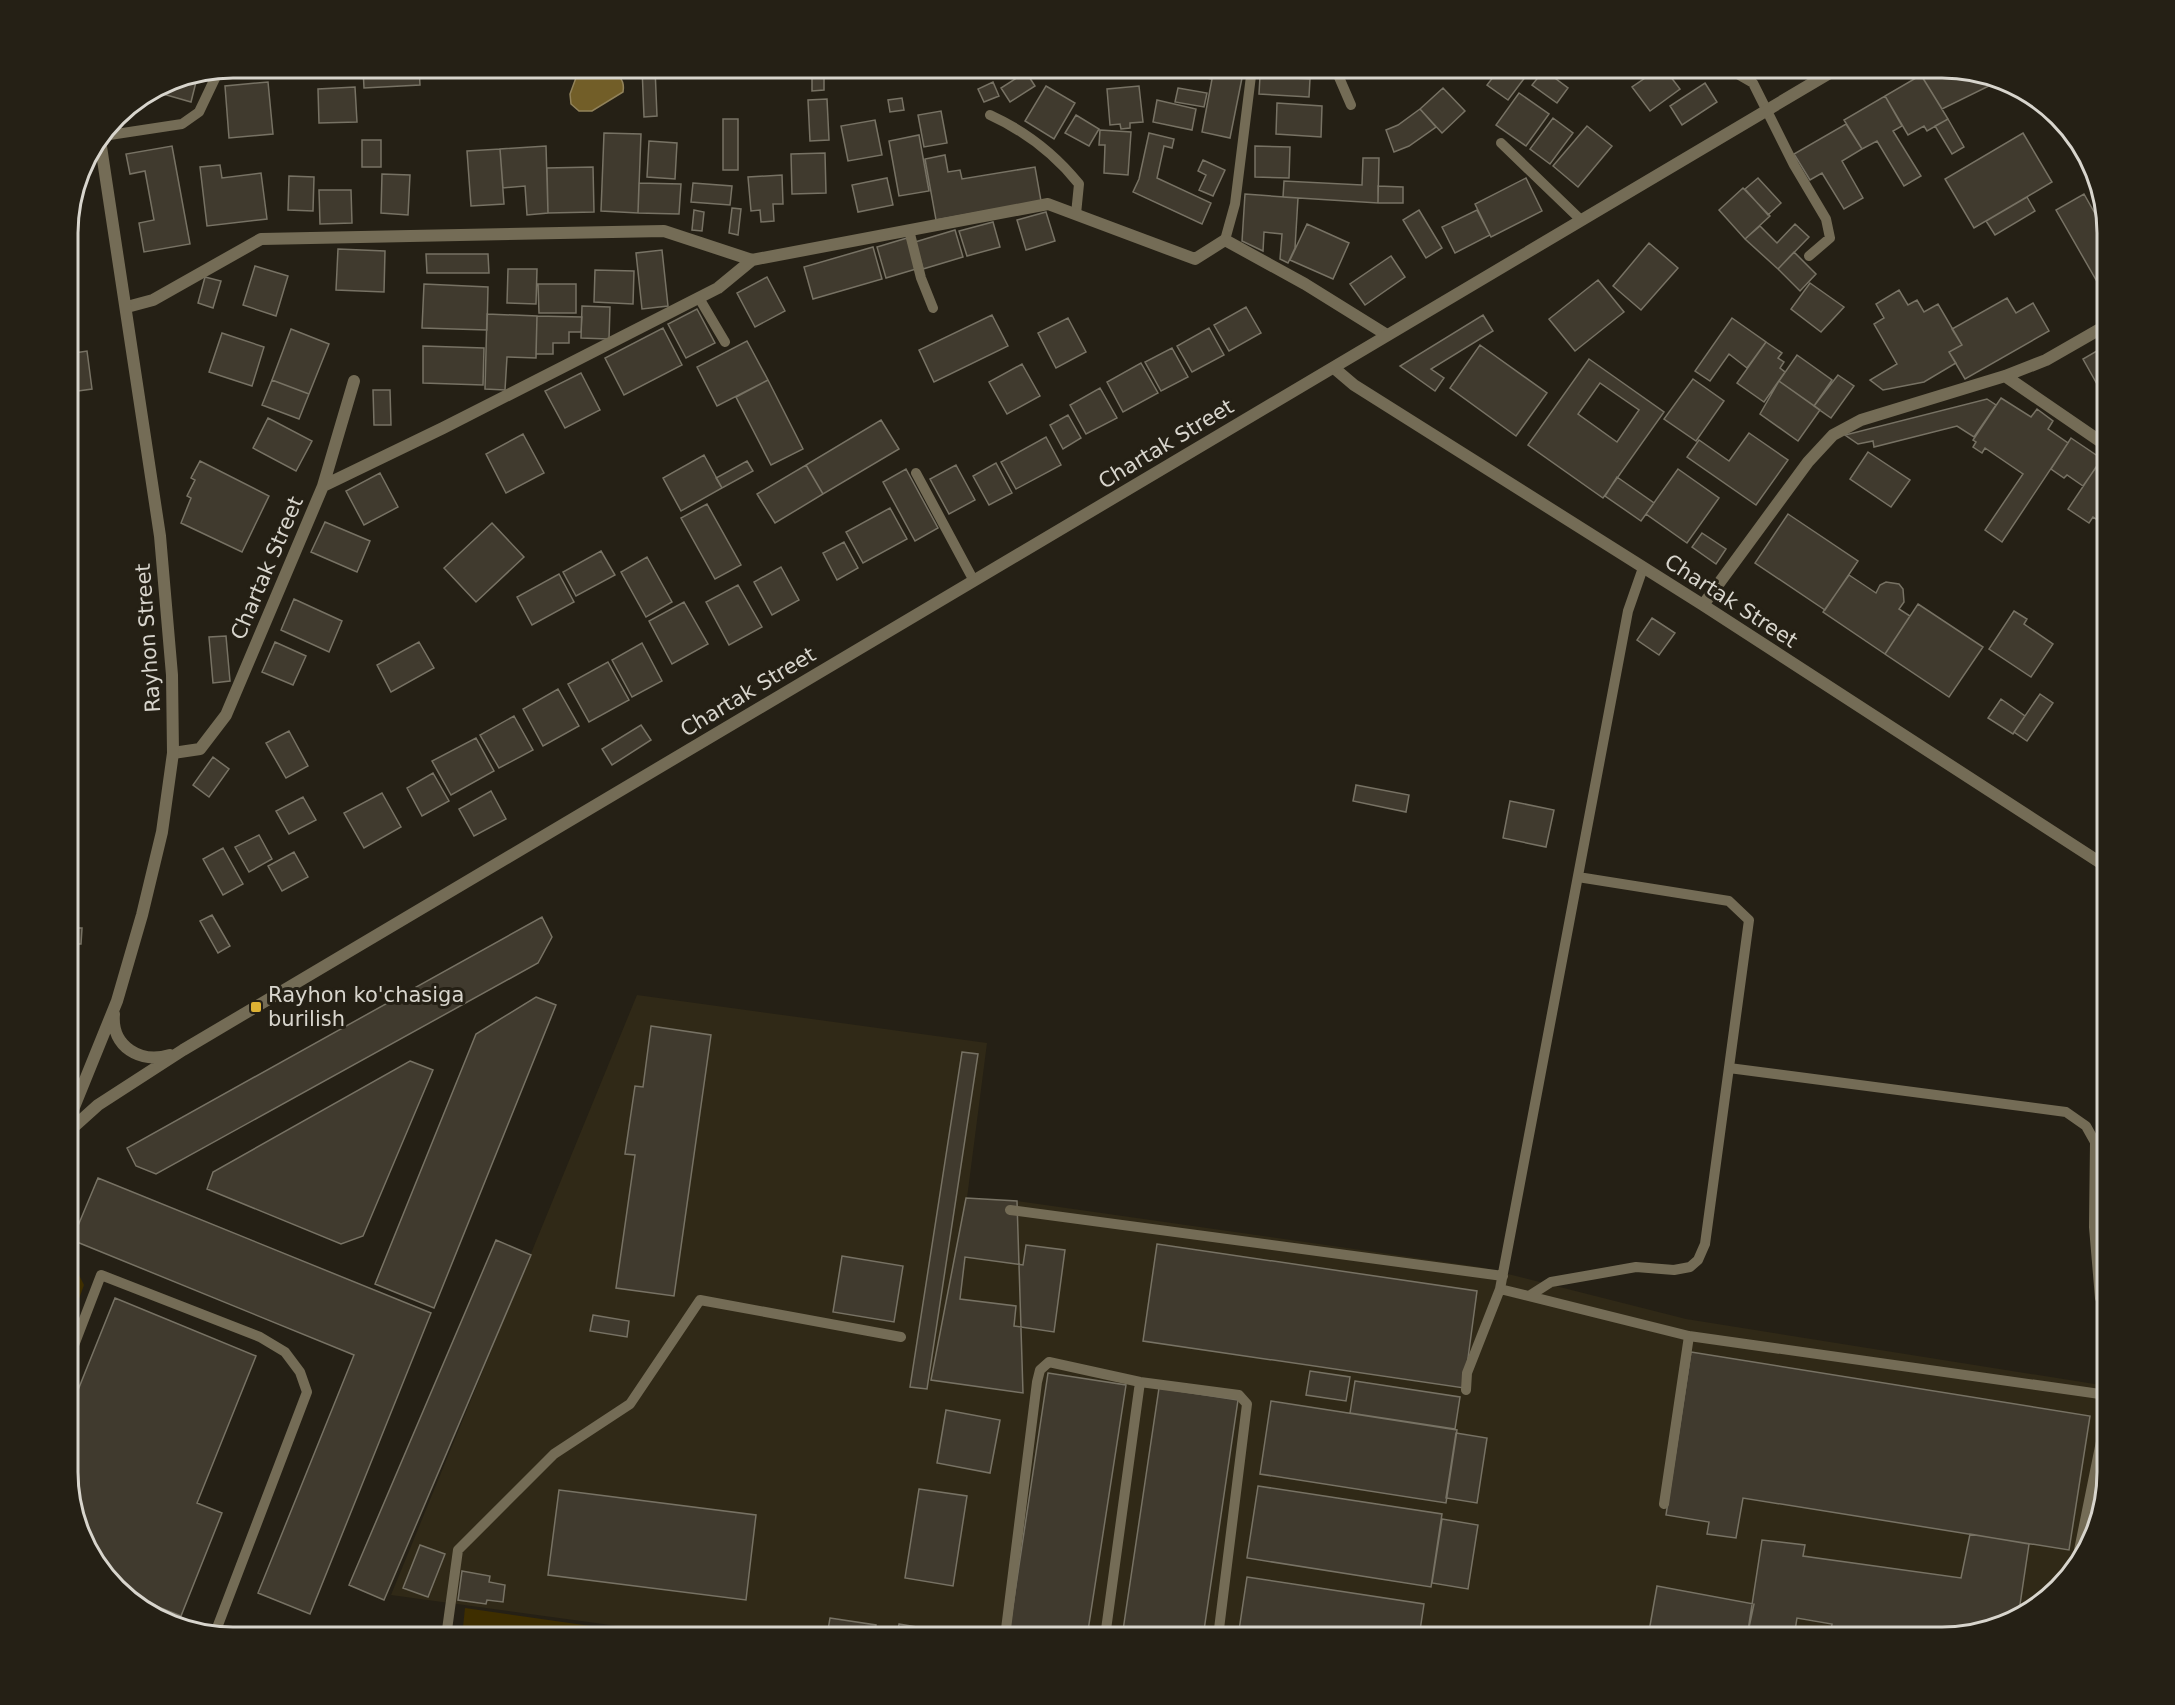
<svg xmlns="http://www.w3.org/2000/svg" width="2175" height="1705" viewBox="0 0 2175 1705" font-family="'DejaVu Sans',sans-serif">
  <rect width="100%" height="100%" fill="#252015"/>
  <!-- built -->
  <path fill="#302917" d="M637,995L987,1043L967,1198L1017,1201L1480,1267L1686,1319L2107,1386V1472L2099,1526L2067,1581L2015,1621L1942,1637H698L391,1595Z"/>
  <!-- green -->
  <path fill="#3e2e00" d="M68,1267L77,1271L84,1285L68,1329Z
    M465,1608L668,1637H462Z"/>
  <!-- water -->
  <path fill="#725e28" stroke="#91825a" stroke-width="1.5" d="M611,70C620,76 625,81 623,92L592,111H579L571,104L570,94L577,75L592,76Z"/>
  <!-- building -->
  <path fill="#403a2e" stroke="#777264" stroke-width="1.5" fill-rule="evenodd" d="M363,68H419L420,85L364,88Z
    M642,68H655L657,116L644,117Z
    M825,68H846V70L838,69V73L824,72Z
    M1186,68H1244L1230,138L1202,132L1212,79L1185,74Z
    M1272,68H1309V76L1272,77Z
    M1500,68H1524L1529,72L1508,100L1487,85Z
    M1660,68H1664L1680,89L1650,111L1632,87Z
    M1934,68L1989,77L1993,84L1942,109L1921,75Z
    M812,70H824V90L812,91Z
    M1544,70L1568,88L1557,103L1532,85Z
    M1026,72L1035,86L1010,102L1001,88Z
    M198,74L191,102L156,92L157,88L170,80Z
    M1921,75L1948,119L1927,131L1924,126L1908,135L1885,96Z
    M1260,76L1310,79L1309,97L1259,94Z
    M1989,77L2005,80L1994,86Z
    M268,82L273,134L229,138L225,86Z
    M993,82L999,96L984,102L978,89Z
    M1705,83L1717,102L1682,125L1670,106Z
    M1046,86L1075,103L1054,139L1025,121Z
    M1139,86L1143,122L1130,123V128L1121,129L1120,124L1110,125L1107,89Z
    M355,87L357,122L319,123L318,89Z
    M1178,88L1207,93L1204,107L1175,102Z
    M1443,88L1465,111L1442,133L1420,109Z
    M1519,93L1549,114L1526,146L1496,125Z
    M1885,96L1902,126L1893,131L1921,176L1904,186L1877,141L1862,149L1844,120Z
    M902,98L904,110L890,112L888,100Z
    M827,99L829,140L810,141L808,100Z
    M1157,100L1196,109L1192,130L1153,122Z
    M1277,103L1322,106L1321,137L1276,134Z
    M1420,109L1436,127L1409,146L1394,152L1386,130L1398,125Z
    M941,111L947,143L924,147L918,115Z
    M1076,115L1099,129L1089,146L1065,133Z
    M1553,118L1573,133L1550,164L1530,149Z
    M723,119H738V170H723Z
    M1948,119L1964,147L1952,154L1935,126Z
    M875,120L882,155L848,161L841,126Z
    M1846,124L1862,149L1842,161L1863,198L1844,209L1822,173L1810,180L1794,154Z
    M1587,126L1612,146L1578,187L1553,166Z
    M1100,130L1131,132L1128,175L1104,173L1105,145H1099Z
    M604,133L641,134L638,213L601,211Z
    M1149,133L1174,139L1172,148L1164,146L1157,178L1211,203L1202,224L1133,192L1139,179Z
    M2023,133L2052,182L1974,228L1945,179Z
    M919,135L929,191L899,196L889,141Z
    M362,140H381V167H362Z
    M649,141L677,143L675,179L647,177Z
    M172,146L190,244L144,252L139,223L154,220L145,171L130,174L126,154Z
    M546,146L548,213L527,215L525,186L503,188L500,149Z
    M1255,146L1290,147L1289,178L1255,177Z
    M500,149L504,204L471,206L467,151Z
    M825,153L826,193L792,194L791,154Z
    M945,155L948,172L960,170L962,179L1035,167L1041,201L936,220L925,159Z
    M1363,158H1379L1378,203L1283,197L1284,181L1362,185Z
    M1203,160L1225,170L1213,196L1199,190L1206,175L1198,171Z
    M220,165L222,178L261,173L267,219L207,226L200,167Z
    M593,167L594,212L548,213L547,168Z
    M382,174L410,175L408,215L381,213Z
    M782,175L783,204H773L774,221L761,222L760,210L751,211L748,177Z
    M289,176L314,177L313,211L288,210Z
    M887,178L893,205L858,212L852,185Z
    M1526,178L1542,211L1491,237L1475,204Z
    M1758,178L1781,203L1768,215L1745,189Z
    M639,183L681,184L679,214L638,213Z
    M693,183L732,186L730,205L691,202Z
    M1378,186L1403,187V203H1378Z
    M1743,188L1770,216L1745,239L1719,210Z
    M319,190H351L352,223L320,224Z
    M1245,194L1298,198L1295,248L1288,263L1280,259L1282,234L1264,232L1263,251L1242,241Z
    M2084,194L2107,235V299L2056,210Z
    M2027,197L2035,211L1995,235L1986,221Z
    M732,208L741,209L738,235L729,233Z
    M694,210L704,212L702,231L692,230Z
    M1419,210L1442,248L1426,258L1403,220Z
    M1477,210L1490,235L1455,253L1442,227Z
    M1046,212L1055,241L1026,250L1017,220Z
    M993,222L1000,247L967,256L959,231Z
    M1307,224L1349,243L1333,279L1290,260Z
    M1795,224L1809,237L1778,269L1745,239L1760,226L1777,243Z
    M955,230L963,257L923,269L915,242Z
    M907,238L916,269L886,278L877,247Z
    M1649,243L1678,268L1641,310L1613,286Z
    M873,247L882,279L813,299L804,267Z
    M338,249L385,251L384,292L336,290Z
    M662,250L668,306L642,309L636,253Z
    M1794,252L1816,274L1800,291L1778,269Z
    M426,254H488L489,273H427Z
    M1391,256L1405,277L1365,305L1350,284Z
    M255,266L288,276L276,316L243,305Z
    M508,269H537L536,304L507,303Z
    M595,270L634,271L633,304L594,302Z
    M205,277L221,281L213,308L198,303Z
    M767,277L785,311L755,327L737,293Z
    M1598,280L1624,312L1575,351L1549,319Z
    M1810,283L1844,307L1821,332L1791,309Z
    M424,284L488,287L487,330L422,328Z
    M538,284H576V313H539Z
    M1899,290L1908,305L1917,300L1924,312L1938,304L1962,345L1949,352L1956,363L1924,382L1883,390L1870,380L1897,364L1874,324L1884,318L1876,304Z
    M73,295L78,312L68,315V297Z
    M2007,298L2016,313L2033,303L2049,331L1965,379L1949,352L1962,345L1952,329Z
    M582,306L610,307L609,339L581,338Z
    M1246,307L1261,333L1229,351L1214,325Z
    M697,309L715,343L686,358L668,324Z
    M487,314L537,316L536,358L507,357L505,390L485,389Z
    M992,315L1008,346L934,382L919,350Z
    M1483,315L1493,331L1431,369L1444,378L1435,391L1400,366Z
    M537,316L582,317L581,332H569V343H553V354H536Z
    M1068,318L1086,352L1056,368L1038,333Z
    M1732,318L1766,342L1747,368L1729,354L1710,381L1695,371Z
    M663,328L682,365L624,395L605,358Z
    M1209,328L1224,355L1192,372L1177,346Z
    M291,329L329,344L309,394L272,380Z
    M222,333L264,347L252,386L209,372Z
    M747,341L768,380L717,406L697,367Z
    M1766,342L1782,353L1778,358L1784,362L1780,368L1785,372L1764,402L1737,383Z
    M1480,345L1547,393L1516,436L1450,388Z
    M2107,345V390L2102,393L2083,359Z
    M423,346L484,348L483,385L423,383Z
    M1172,348L1188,377L1161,391L1145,362Z
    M87,351L92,389L71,392L68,354Z
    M1797,355L1832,380L1814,406L1779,381Z
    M1589,359L1664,412L1603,498L1528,445ZM1600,383L1639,410L1617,442L1578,414Z
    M1141,363L1158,393L1123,412L1107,382Z
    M1022,364L1040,396L1007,414L989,382Z
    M581,373L600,410L565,428L545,391Z
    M1838,375L1854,386L1831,418L1814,406Z
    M1693,379L1724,401L1696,441L1664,419Z
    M272,380L309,394L299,419L262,405Z
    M768,380L803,449L771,465L736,397Z
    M1779,381L1820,410L1798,441L1760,414Z
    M1100,388L1117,418L1086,434L1070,405Z
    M373,390H390L391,425H374Z
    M2001,398L2031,417L2037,409L2053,421L2048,429L2068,443L2002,542L1985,530L2023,474L1985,448L1982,453L1973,447L1976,442L1973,440Z
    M1987,399L1996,405L1974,437L1957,426L1874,447L1873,441L1858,444L1845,435Z
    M1068,415L1081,438L1063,449L1050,425Z
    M268,418L312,441L296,471L253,448Z
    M881,420L899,449L823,494L806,465Z
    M1749,433L1788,460L1756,505L1687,457L1699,440L1729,461Z
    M523,434L544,473L506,493L486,454Z
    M1046,437L1061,465L1016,489L1001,462Z
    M2071,438L2102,459L2083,486L2067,475L2064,478L2051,469Z
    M1868,452L1910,480L1891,507L1850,479Z
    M704,455L722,488L681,511L663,478Z
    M200,461L269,496L242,552L181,523L191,498L187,496L195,480L191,478Z
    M747,461L753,471L722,488L716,478Z
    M2100,461L2107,466V526L2093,517L2089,523L2068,509Z
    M996,463L1012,493L989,505L973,476Z
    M806,465L823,494L775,523L757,494Z
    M956,465L975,500L949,514L930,479Z
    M906,469L938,528L915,541L883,482Z
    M1678,469L1719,498L1687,543L1646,514Z
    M380,473L398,507L364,525L346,491Z
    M1617,477L1654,503L1641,521L1605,496Z
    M707,504L741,565L715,579L681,518Z
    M890,508L907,539L863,563L846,532Z
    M1788,514L1858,561L1825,610L1755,563Z
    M325,522L370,541L357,572L311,552Z
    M492,523L524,557L476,602L444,568Z
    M1702,533L1726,549L1716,564L1692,547Z
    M844,542L858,568L837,580L823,553Z
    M601,551L615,575L576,596L563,572Z
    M647,557L672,602L646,617L621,572Z
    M781,567L799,600L772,615L754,582Z
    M559,574L574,602L532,625L517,597Z
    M1849,575L1876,593L1880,585L1886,582L1899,584L1903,589L1904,602L1899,609L1910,616L1885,654L1823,612Z
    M738,585L762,627L729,645L706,602Z
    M294,599L342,621L329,652L281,630Z
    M684,602L708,644L672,664L649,621Z
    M1918,604L1983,647L1949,697L1885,654Z
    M2014,611L2027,619L2024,624L2053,644L2031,677L1989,649Z
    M1652,618L1675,633L1659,655L1637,640Z
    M226,636L230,681L213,683L209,637Z
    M275,642L306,656L293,685L262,672Z
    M419,642L434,668L391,692L377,665Z
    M642,643L662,681L632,697L612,660Z
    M608,662L629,700L589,722L568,684Z
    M558,689L579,726L543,746L523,709Z
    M2040,694L2053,703L2027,741L2014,732Z
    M2001,699L2025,716L2013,734L1988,718Z
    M514,716L533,750L499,768L480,735Z
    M641,725L651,740L612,765L602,749Z
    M289,731L308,766L286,778L266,743Z
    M476,738L494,771L451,795L432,761Z
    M213,757L229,769L209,797L193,785Z
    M433,773L449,801L422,816L407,788Z
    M1356,785L1409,795L1406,812L1353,801Z
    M491,791L506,819L474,836L459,809Z
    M382,793L401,827L364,848L344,813Z
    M303,797L316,820L289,834L276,811Z
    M1510,801L1554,810L1546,847L1503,838Z
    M259,835L272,859L249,872L235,847Z
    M223,848L243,884L223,895L203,859Z
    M294,852L308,877L282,891L268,866Z
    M68,901H76L74,928H82L81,944H76L71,969H68Z
    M212,915L230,946L218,953L200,921Z
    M542,917L552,937L538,963L156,1174L136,1166L127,1148Z
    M536,997L556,1005L434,1308L375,1284L476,1034Z
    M651,1026L711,1035L674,1296L616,1288L635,1155L625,1154L635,1086L643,1087Z
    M962,1052L978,1054L927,1389L910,1387Z
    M410,1061L433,1070L363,1236L341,1244L207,1189L213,1172Z
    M98,1178L431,1313L310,1614L258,1593L354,1355L72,1240Z
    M966,1198L1017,1201L1023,1393L931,1380Z
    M496,1240L531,1255L384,1600L349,1585Z
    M1157,1244L1477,1291L1464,1388L1143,1341Z
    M1026,1245L1065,1250L1054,1332L1014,1326L1016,1306L960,1299L965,1257L1023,1265Z
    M842,1256L903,1266L894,1322L833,1312Z
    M115,1298L256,1356L197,1503L222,1513L181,1616L151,1604L148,1610L124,1597L84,1545L68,1483V1415Z
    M593,1315L629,1321L627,1337L590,1331Z
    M1691,1352L2090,1416L2069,1550L1743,1498L1736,1538L1707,1534L1709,1522L1666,1515Z
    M1310,1371L1350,1377L1346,1401L1306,1395Z
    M1048,1373L1126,1385L1087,1637H1043L1009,1632Z
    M1355,1381L1460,1397L1455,1429L1350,1413Z
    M1159,1388L1238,1400L1203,1637H1122Z
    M1271,1401L1457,1430L1446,1503L1260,1474Z
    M946,1410L1000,1420L990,1473L937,1463Z
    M1456,1433L1487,1438L1477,1503L1446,1498Z
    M1258,1486L1442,1514L1431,1587L1247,1558Z
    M919,1489L967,1496L953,1586L905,1578Z
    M559,1490L756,1515L746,1600L548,1575Z
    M1442,1519L1478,1525L1468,1589L1432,1583Z
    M1970,1534L2029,1544L2018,1618L2015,1621L1942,1638L1830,1637L1832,1624L1797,1618L1794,1637H1747L1762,1540L1805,1545L1803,1556L1961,1578Z
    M420,1545L445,1554L428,1597L403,1588Z
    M462,1571L490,1576L489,1582L505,1585L503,1602L487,1600L486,1604L458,1600Z
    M1247,1577L1424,1604L1419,1637H1238Z
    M1657,1586L1754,1604L1747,1637H1648Z
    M830,1618L876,1625L874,1637L827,1636Z
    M899,1624L977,1637H897Z
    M1811,1631L1825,1634L1824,1637H1810Z"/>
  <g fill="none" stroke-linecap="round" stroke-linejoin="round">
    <!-- service -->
    <path stroke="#746c56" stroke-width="10" d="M279,68L327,74
      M1335,68L1351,105
      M1727,68L1753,83L1794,165L1826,219L1830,238L1809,256
      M1035,72L1041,68
      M990,115C1025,131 1054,153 1079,184L1076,214
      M103,136L182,124L199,112L219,70
      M1501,143L1581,220
      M909,230L921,278L933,308
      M1225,240L1235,204L1252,68
      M699,298L725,342
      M916,473L974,581
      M1729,1068L2066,1112L2086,1126L2095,1142L2094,1227L2100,1298L2107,1316
      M1010,1210L1503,1276
      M1500,1289L1689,1336L2107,1395
      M1529,1296L1551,1282L1636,1267L1674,1270L1690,1267L1698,1260L1705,1244L1749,920L1729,901L1578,877
      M68,1361L101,1275L260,1337L285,1352L300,1372L307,1392L215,1633L210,1634
      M1466,1390L1467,1373L1500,1289L1628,611L1643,568
      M1664,1504L1689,1336
      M2076,1565L2107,1412
      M446,1637L458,1550L554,1454L630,1404L700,1300L901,1337
      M1005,1637L1037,1382L1040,1370L1049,1362L1140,1382L1239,1395L1247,1404L1218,1637
      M1105,1637L1140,1382"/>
    <!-- minor -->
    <path stroke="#746c56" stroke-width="12" d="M127,307L153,300L261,239L664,231L752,260
      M1334,368L1354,385L1703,605L2107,867
      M2005,376L2107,446
      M323,486L354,381
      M1703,605L1808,462L1833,435L1861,420L2005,376L2046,360L2107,325
      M173,753L200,749L226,715L323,486L443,428L718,288L752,260L1048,204L1195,259L1225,240L1305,284L1387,335"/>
    <!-- tertiary -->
    <path stroke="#746c56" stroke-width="12" d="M114,1014C111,1047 141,1064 170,1055
      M68,1122L117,1001L142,915L162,832L173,753L172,675L160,536L100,140
      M68,1132L98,1105L183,1050L1838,68"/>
  </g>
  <!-- markers -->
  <rect fill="#ddb133" stroke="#252015" stroke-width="2" x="250" y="1001" width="12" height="12" rx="3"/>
  <g text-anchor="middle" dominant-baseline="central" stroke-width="6" stroke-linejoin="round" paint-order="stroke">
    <!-- street labels -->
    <g font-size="21" fill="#d8d5cd" stroke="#252015">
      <text transform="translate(1166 444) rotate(-31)">Chartak Street</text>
      <text transform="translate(267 568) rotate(-67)">Chartak Street</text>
      <text transform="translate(1731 601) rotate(33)">Chartak Street</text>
      <text transform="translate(148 638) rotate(-94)">Rayhon Street</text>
      <text transform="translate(748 692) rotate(-31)">Chartak Street</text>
    </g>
    <!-- poi labels -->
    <g font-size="21" fill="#d8d5cd" stroke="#252015" text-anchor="start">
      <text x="268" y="995">Rayhon ko'chasiga<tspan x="268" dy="24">burilish</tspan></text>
    </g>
  </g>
  <!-- crop -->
  <path d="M0 0H2175V1705H0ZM233 78H1942A155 155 0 0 1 2097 233V1472A155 155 0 0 1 1942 1627H233A155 155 0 0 1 78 1472V233A155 155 0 0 1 233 78Z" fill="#252015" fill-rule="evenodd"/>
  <path fill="none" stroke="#d8d5cd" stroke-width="3" d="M233 78H1942A155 155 0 0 1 2097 233V1472A155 155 0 0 1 1942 1627H233A155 155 0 0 1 78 1472V233A155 155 0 0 1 233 78Z"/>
</svg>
